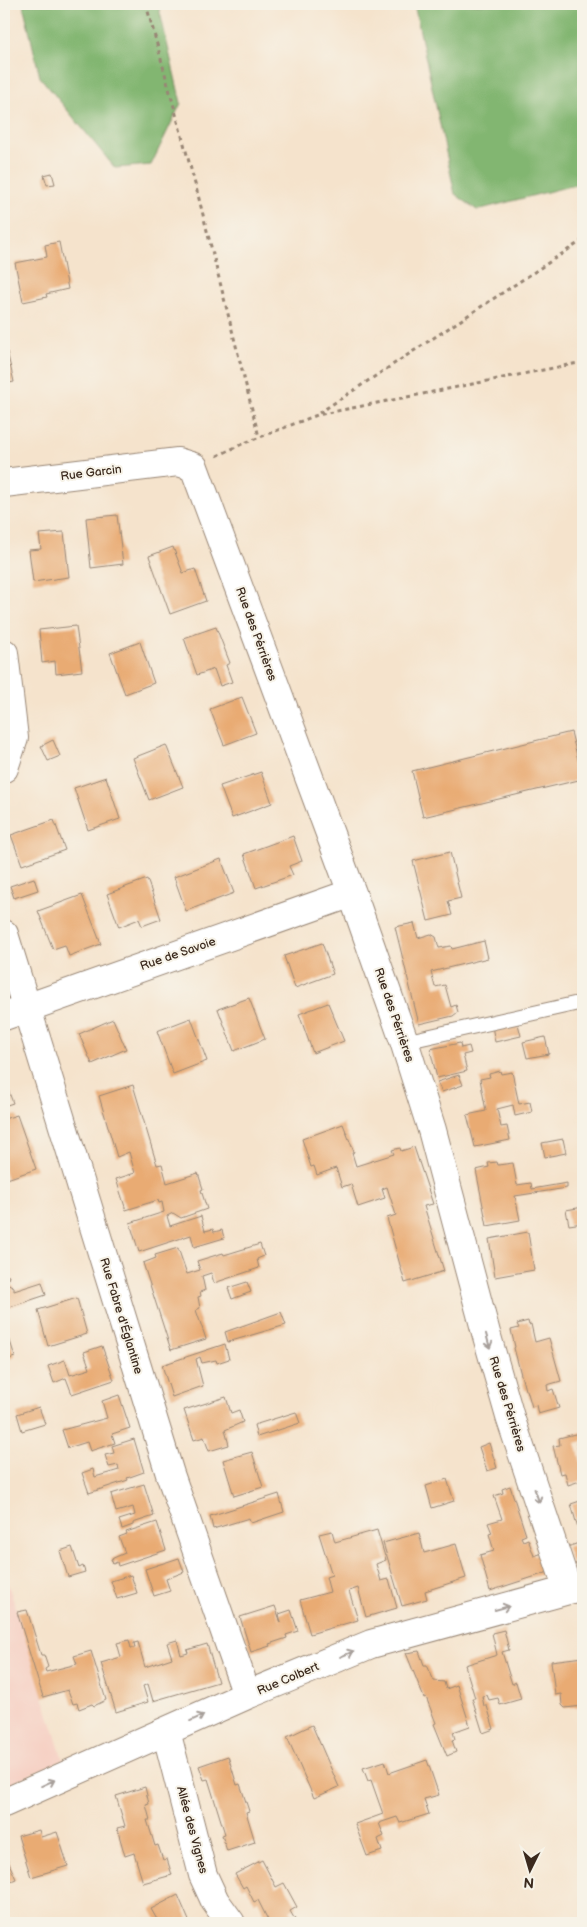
<svg xmlns="http://www.w3.org/2000/svg" width="587" height="1927" viewBox="0 0 587 1927" font-family="'Balsamiq Sans',sans-serif">
  <rect width="100%" height="100%" fill="#f7f3e8"/>
  <filter id="ink" filterUnits="userSpaceOnUse"><feTurbulence type="fractalNoise" baseFrequency=".02" numOctaves="2"/><feDisplacementMap in="SourceGraphic" scale="10" xChannelSelector="R" yChannelSelector="G"/><feConvolveMatrix kernelMatrix="1 2 1 2 8 2 1 2 1" color-interpolation-filters="sRGB"/></filter>
  <filter id="wash" filterUnits="userSpaceOnUse"><feTurbulence type="fractalNoise" baseFrequency=".0096" numOctaves="4" result="noise"/><feDisplacementMap in="SourceGraphic" scale="20" xChannelSelector="R" yChannelSelector="G"/><feGaussianBlur stdDeviation="1.12" result="paint"/><feColorMatrix in="noise" values="0 0 0 0 0 0 0 0 0 0 0 0 0 0 0 0 0 1.4 0 .05"/><feComposite in="paint" operator="in"/></filter>
  <g filter="url(#wash)">
    <rect width="100%" height="100%" fill="#f5e3cc"/>
    <!-- built -->
    <path fill="#f6d1c5" d="M4,1571L63,1760L4,1786Z"/>
    <!-- forest -->
    <path fill="#82b671" stroke="#5e7048" d="M23,4H158L181,103L151,165L115,168L40,77Z
      M414,4H583V181L582,183L477,210L455,194Z"/>
    <g id="blocks">
      <!-- building -->
      <path fill="#e9ab73" d="M52,173L55,184L47,185L44,175Z
        M59,242L68,289L46,294L47,297L23,302L15,263L47,257L45,245Z
        M4,338L14,382L4,384Z
        M117,515L123,564L91,568L86,518Z
        M64,532L69,577L33,582L29,550L41,549L39,534Z
        M173,547L183,573L195,569L206,601L170,614L149,556Z
        M76,626L82,671L56,674L55,661L42,663L39,630Z
        M216,627L230,663L226,665L232,682L220,686L214,669L197,675L184,638Z
        M140,642L154,683L125,694L110,653Z
        M242,697L256,733L224,745L210,709Z
        M571,732L583,779L423,817L412,771Z
        M53,740L60,756L48,761L41,746Z
        M166,745L183,787L149,800L133,758Z
        M261,772L272,803L232,818L220,786Z
        M106,777L120,819L88,830L74,788Z
        M54,820L65,850L22,865L11,835Z
        M293,836L302,861L289,866L293,875L256,888L244,854Z
        M450,852L461,898L448,901L452,915L428,921L413,861Z
        M221,859L234,893L186,911L174,877Z
        M34,878L38,890L14,898L10,886Z
        M147,879L161,919L142,926L139,919L119,927L107,894Z
        M82,895L101,944L69,956L65,945L53,949L38,911Z
        M414,923L418,938L431,934L436,937L439,948L451,946L452,949L484,941L488,958L431,972L435,987L445,985L451,1007L456,1005L458,1012L453,1016L419,1024L395,927Z
        M322,943L333,974L295,988L284,956Z
        M249,998L265,1039L234,1051L218,1009Z
        M328,1003L344,1041L313,1053L299,1014Z
        M191,1018L207,1061L173,1074L157,1031Z
        M113,1019L126,1049L92,1064L79,1034Z
        M517,1020L521,1036L495,1042L492,1026Z
        M545,1037L549,1054L527,1058L523,1042Z
        M460,1043L461,1048L469,1046L471,1053L463,1055L467,1071L437,1078L430,1049Z
        M500,1071L501,1074L512,1072L519,1104L530,1102L532,1112L515,1116L513,1105L497,1109L501,1127L507,1126L510,1140L475,1147L467,1115L486,1111L480,1079L490,1077L489,1074Z
        M459,1075L463,1085L442,1092L437,1082Z
        M4,1079L13,1103L4,1106Z
        M133,1085L157,1165L162,1164L167,1183L198,1173L203,1189L201,1190L207,1209L181,1218L173,1213L167,1216L170,1226L201,1216L205,1231L213,1229L214,1232L222,1230L224,1238L194,1247L191,1235L139,1252L130,1223L164,1212L162,1202L159,1203L158,1200L126,1210L116,1179L135,1173L129,1152L117,1157L99,1096Z
        M17,1115L36,1169L7,1179L4,1170V1119Z
        M343,1124L354,1152L352,1153L356,1166L394,1154L392,1150L400,1148L401,1151L414,1147L433,1204L424,1206L444,1271L405,1283L387,1218L396,1215L387,1187L382,1189L385,1198L358,1207L351,1184L342,1187L336,1168L317,1175L314,1166L311,1167L302,1139Z
        M563,1139L566,1153L545,1157L542,1143Z
        M497,1162L498,1165L513,1163L517,1185L531,1183L532,1189L567,1183V1188L515,1196L520,1220L487,1226L476,1170L489,1167L488,1163Z
        M583,1207V1223L569,1225L566,1210Z
        M528,1232L534,1270L495,1277L489,1239Z
        M260,1244L264,1256L257,1259L259,1268L214,1283L211,1273L202,1276L205,1290L200,1292L201,1296L198,1297L200,1308L196,1310L206,1339L171,1350L143,1263L156,1258L155,1255L178,1248L187,1274L200,1270L197,1261L223,1253L224,1255Z
        M4,1275L9,1276L7,1283L14,1287V1291L42,1282L46,1295L4,1309Z
        M247,1282L251,1292L232,1299L228,1288Z
        M77,1298L87,1334L48,1346L38,1310Z
        M281,1312L286,1325L228,1342L225,1332Z
        M528,1321L529,1325L531,1324L535,1342L549,1338L561,1381L547,1385L548,1391L553,1389L559,1408L538,1414L536,1405L532,1407L527,1390H525L514,1348L515,1347L511,1330L519,1328L517,1324Z
        M10,1341L15,1357L6,1360L4,1343Z
        M225,1344L229,1359L217,1363L216,1360L202,1363L200,1357L196,1359L203,1386L172,1397L162,1365Z
        M102,1346L114,1380L72,1394L66,1378L54,1383L48,1366L65,1360L70,1375L90,1369L84,1352Z
        M119,1395L130,1428L112,1434L115,1443L90,1451L87,1442L68,1448L62,1430L107,1418L102,1401Z
        M226,1397L231,1413L239,1410L243,1422L225,1430L229,1445L209,1451L204,1437L194,1440L184,1410Z
        M39,1407L45,1424L22,1431L17,1414Z
        M296,1412L300,1423L257,1437L254,1425Z
        M583,1432V1441L576,1443L583,1470V1480L568,1485L565,1473L560,1474L553,1446L560,1445L559,1438Z
        M134,1439L144,1472L127,1478L128,1480L89,1493L82,1473L93,1469L95,1477L119,1470L118,1465L109,1467L105,1455L114,1453L112,1446Z
        M489,1443L497,1468L487,1471L479,1447Z
        M252,1452L263,1487L234,1496L223,1460Z
        M447,1479L454,1501L432,1508L426,1486Z
        M144,1484L154,1516L133,1523V1525L122,1529L119,1520L135,1515L133,1507L116,1512L111,1494Z
        M510,1486L526,1535L521,1537L523,1541L528,1539L534,1556L551,1550L558,1569L490,1591L480,1555L494,1551L489,1534L492,1533L488,1523L502,1519L494,1496L503,1493L502,1489Z
        M279,1494L284,1512L251,1523L249,1518L213,1529L210,1516Z
        M583,1500V1561L573,1565L567,1547L579,1543L578,1537L580,1536L571,1504Z
        M157,1522L166,1550L118,1566L117,1562L113,1564L111,1559L125,1553L119,1537L127,1534L126,1532Z
        M377,1530L386,1560L376,1564L381,1581L389,1579L397,1608L366,1617L358,1588L349,1591L358,1620L310,1634L300,1600L330,1592L326,1577L332,1575L319,1534L332,1531L335,1542Z
        M419,1533L424,1553L456,1544L466,1578L425,1591L427,1599L402,1606L383,1543Z
        M72,1547L79,1568L83,1566L85,1572L68,1577L60,1551Z
        M179,1558L184,1572L166,1579L170,1591L154,1596L145,1569Z
        M131,1575L137,1593L117,1599L111,1581Z
        M275,1606L281,1623L279,1614L291,1610L298,1631L286,1635L287,1638L269,1644L270,1646L251,1652L240,1617Z
        M27,1610L41,1655H44L48,1667L45,1669L46,1672L77,1664L74,1656L91,1651L106,1700L94,1706L92,1704L79,1709L77,1703L73,1704L68,1690L43,1697L17,1612Z
        M504,1630L509,1650L502,1652L512,1684L516,1682L521,1699L500,1705L498,1698L489,1700L487,1695L482,1696L484,1706H487L494,1729L483,1733L472,1698H475L465,1665L497,1655L492,1633Z
        M129,1640L131,1648H135L134,1643L138,1642L145,1667L172,1658L167,1643L177,1640L181,1655L188,1653L187,1650L207,1644L218,1682L153,1701L148,1684L143,1686L148,1702L116,1712L101,1663L121,1657L117,1643Z
        M419,1651L424,1665H427L434,1681L444,1682L446,1689L457,1685L470,1726L453,1732L455,1739L452,1740L456,1752L447,1756L434,1724L436,1723L426,1697L424,1698L406,1653Z
        M583,1657V1706L565,1708L562,1705L561,1694L555,1695L551,1661Z
        M312,1725L339,1787L314,1798L287,1737Z
        M228,1756L237,1785L240,1784L249,1811L246,1812L255,1842L227,1851L222,1835L225,1834L208,1779L204,1780L199,1766Z
        M427,1760L439,1795L424,1799L429,1814L400,1823L397,1817L379,1823L384,1836L378,1839L382,1851L367,1856L355,1824L383,1814L371,1780L368,1781L363,1768L385,1761L389,1773Z
        M145,1787L149,1804L146,1805L150,1820H147L155,1846L158,1845L163,1860L167,1859L172,1875L143,1883L134,1853L125,1856L117,1828L125,1826L116,1796Z
        M39,1830L41,1837L57,1832L68,1866L31,1877L18,1836Z
        M4,1852L16,1879L4,1884Z
        M262,1860L276,1887L284,1883L297,1907L290,1911L297,1923H267L269,1922L258,1900L254,1902L246,1886L243,1888L235,1874Z
        M178,1895L190,1923H159L151,1909Z"/>
    </g>
  </g>
  <g filter="url(#ink)">
    <use href="#blocks" fill-opacity="0" stroke="#988675" stroke-width="1"/>
    <g fill="none" stroke-linecap="round" stroke-linejoin="round">
      <defs>
        <path id="service" d="M404,1042L583,1002"/>
        <path id="minor" d="M4,483L178,462L194,467L352,893L403,1038L432,1130L486,1333L510,1417L568,1590
          M4,653L14,738L4,768
          M4,934L170,1474L247,1695
          M4,1016L352,893
          M166,1731L203,1875L215,1901L231,1923
          M4,1803L247,1695L371,1644L583,1586"/>
      </defs>
      <!-- service casing -->
      <use href="#service" stroke="#988675" stroke-width="16"/>
      <!-- minor casing -->
      <use href="#minor" stroke="#988675" stroke-width="30"/>
      <!-- path -->
      <path stroke="#988675" stroke-width="3" stroke-dasharray="4 4" stroke-linecap="butt" d="M146,4L198,195L259,437
        M319,413L583,240
        M217,456L242,444L317,415L583,362"/>
      <!-- service -->
      <use href="#service" stroke="#fff" stroke-width="14"/>
      <!-- minor -->
      <use href="#minor" stroke="#fff" stroke-width="28"/>
    </g>
    <!-- one-way arrows -->
    <defs><path id="oneway-shaft" d="M-6 0H5M1.5-3L5.5 0L1.5 3" fill="none" stroke-width="1.6" stroke-linecap="round" stroke-linejoin="round" transform="scale(1.25)"/></defs>
    <g stroke="#a79f9a">
      <use href="#oneway-shaft" transform="translate(488 1341) rotate(74)"/>
      <use href="#oneway-shaft" transform="translate(537 1496) rotate(71)"/>
      <use href="#oneway-shaft" transform="translate(502 1608) rotate(-15)"/>
      <use href="#oneway-shaft" transform="translate(347 1654) rotate(-23)"/>
      <use href="#oneway-shaft" transform="translate(197 1718) rotate(-24)"/>
      <use href="#oneway-shaft" transform="translate(48 1783) rotate(-24)"/>
    </g>
  </g>
  <g text-anchor="middle" dominant-baseline="central" stroke-width="4" stroke-linejoin="round" paint-order="stroke">
    <!-- street labels -->
    <g font-size="12" fill="#3b2a1e" stroke="#f7f3e8">
      <text transform="translate(91 473) rotate(-7)">Rue Garcin</text>
      <text transform="translate(256 634) rotate(70)">Rue des Pérrières</text>
      <text transform="translate(178 954) rotate(-19)">Rue de Savoie</text>
      <text transform="translate(394 1015) rotate(71)">Rue des Pérrières</text>
      <text transform="translate(121 1316) rotate(73)">Rue Fabre d'Églantine</text>
      <text transform="translate(507 1404) rotate(73)">Rue des Pérrières</text>
      <text transform="translate(288 1679) rotate(-23)">Rue Colbert</text>
      <text transform="translate(192 1830) rotate(75)">Allée des Vignes</text>
    </g>
  </g>
  <!-- margin -->
  <rect width="587" height="1927" fill="none" stroke="#f7f3e8" stroke-width="20"/>
  <!-- north arrow -->
  <g transform="translate(530 1870) rotate(185)" stroke="#f7f3e8" stroke-width="4" paint-order="stroke">
  <path d="M0-4L9 19L0 12L-9 19Z" fill="#3b2a1e"/>
  <text y="-8" font-size="14" font-weight="bold" text-anchor="middle" fill="#3b2a1e">N</text>
  </g>
</svg>
